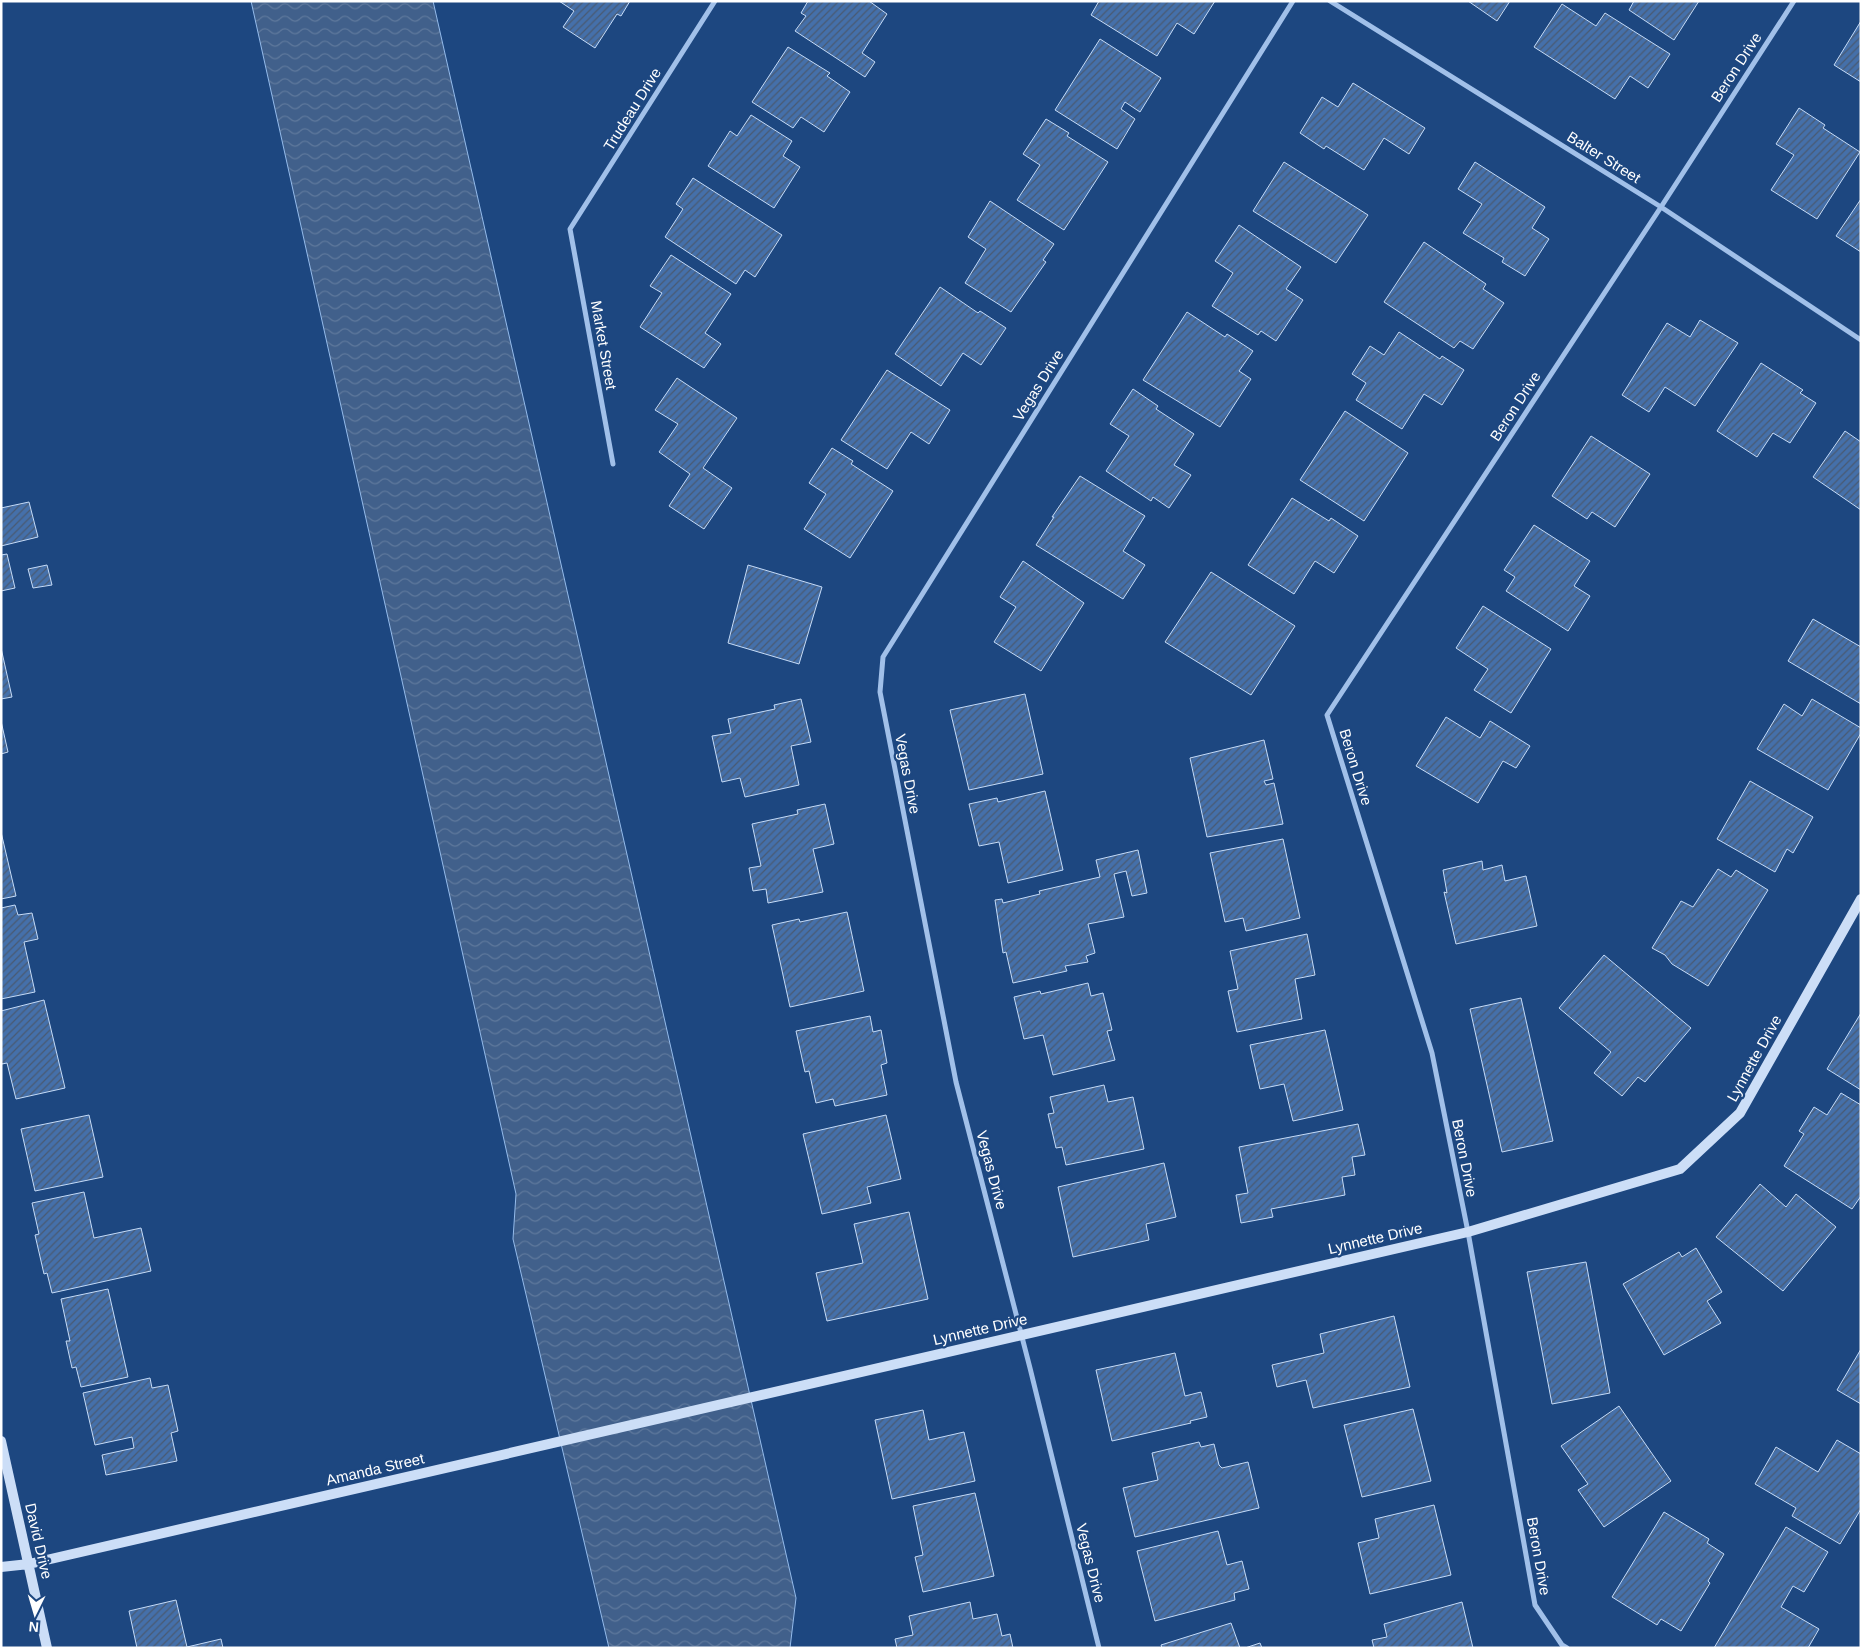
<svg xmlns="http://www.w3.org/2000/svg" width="1862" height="1649" viewBox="0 0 1862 1649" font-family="Arial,sans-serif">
  <defs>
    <pattern id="water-waves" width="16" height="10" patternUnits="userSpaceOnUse" patternTransform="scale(1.25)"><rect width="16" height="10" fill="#41608b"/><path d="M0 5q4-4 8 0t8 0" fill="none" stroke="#5e789c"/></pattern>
    <pattern id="building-hatch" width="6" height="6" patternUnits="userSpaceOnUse" patternTransform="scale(1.25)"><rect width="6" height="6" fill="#4570aa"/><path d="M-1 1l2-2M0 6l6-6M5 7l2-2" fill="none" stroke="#495a72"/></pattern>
  </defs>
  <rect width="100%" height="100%" fill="#1d4780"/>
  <!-- water -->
  <path fill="url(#water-waves)" stroke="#94bbeb" d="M251,1H433L796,1598L790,1648H609L513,1239L516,1194Z"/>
  <!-- building -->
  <path fill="url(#building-hatch)" stroke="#c5dbf7" d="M559,1H630L621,16L617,14L595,48L563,27L574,11Z
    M808,1H869L887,14L862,53L875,62L865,77L795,31L806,16L801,13Z
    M1215,1L1194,34L1177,23L1157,56L1091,15L1099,1Z
    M1468,1H1510L1497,21Z
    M1634,1H1699L1674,40L1629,10Z
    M1562,4L1596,26L1605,13L1670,54L1648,88L1630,76L1615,99L1534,47Z
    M1861,21V82L1834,65Z
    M1100,39L1161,78L1140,112L1125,102L1121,109L1135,119L1117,149L1055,110Z
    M788,47L830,73L827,76L850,92L824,132L801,117L793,128L752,102Z
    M1353,83L1425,128L1409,154L1384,138L1364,170L1326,146L1324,149L1300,133L1322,97L1338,107Z
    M1799,108L1825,125L1823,128L1860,152L1817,219L1771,190L1794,155L1776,144Z
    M751,115L792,141L783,156L800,167L774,208L708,166L730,131L737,136Z
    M1046,119L1069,133L1067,136L1108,162L1064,230L1017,200L1040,165L1023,154Z
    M1284,162L1368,215L1336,263L1253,211Z
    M1475,162L1545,207L1532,228L1549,239L1525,276L1502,262L1504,258L1463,233L1482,204L1458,189Z
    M693,178L782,235L755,277L745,270L736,284L665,237L683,209L676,204Z
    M1861,199V252L1836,236Z
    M990,201L1054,244L1043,260L1046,262L1011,312L965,283L986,249L968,237Z
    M1239,225L1301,267L1286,289L1303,300L1276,341L1261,331L1258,335L1212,306L1233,273L1215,261Z
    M1424,242L1486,284L1483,289L1504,303L1473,349L1460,341L1454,348L1384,302Z
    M671,255L731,294L705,333L721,344L704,368L640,327L662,293L650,286Z
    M940,287L978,313L980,311L1006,328L981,365L963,353L941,386L895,354Z
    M1187,312L1225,337L1227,334L1253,351L1239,371L1251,379L1220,427L1143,380Z
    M1700,320L1738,343L1695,406L1665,387L1649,412L1622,395L1667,323L1690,337Z
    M1399,332L1440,359L1442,356L1464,370L1442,405L1424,394L1402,429L1356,400L1366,383L1352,374L1370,346L1384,355Z
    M1761,363L1803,390L1800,393L1816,403L1790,443L1773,433L1757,457L1717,431Z
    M887,370L950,410L929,444L911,432L887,469L841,440Z
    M677,378L737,418L703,468L732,488L704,529L669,506L690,474L659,452L678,424L655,410Z
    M1133,389L1158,406L1156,409L1194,434L1174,465L1191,475L1169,508L1153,497L1151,501L1106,471L1129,436L1110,424Z
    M1345,411L1408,453L1364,521L1300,480Z
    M1845,431L1861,442V510L1813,477Z
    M1591,436L1650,474L1615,527L1592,512L1587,519L1552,496Z
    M832,448L853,461L851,464L893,491L850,558L804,529L826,494L809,483Z
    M1080,476L1145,516L1123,551L1145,565L1123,599L1036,545L1054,517H1052Z
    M1292,498L1329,521L1331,518L1358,536L1334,573L1315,561L1294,594L1248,565Z
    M29,502L38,537L1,546V508Z
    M1534,525L1590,561L1574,586L1590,596L1568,631L1506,591L1515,577L1504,570Z
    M7,554L15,588L1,591V555Z
    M1023,561L1084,603L1041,671L994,642L1016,607L1000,597Z
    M47,565L52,585L33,588L28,569Z
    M748,565L822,587L799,664L728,643Z
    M1211,572L1295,626L1251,695L1165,642Z
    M1483,606L1551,649L1511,713L1474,690L1488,669L1456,648Z
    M1813,619L1861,647V704L1788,661Z
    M1,648L12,697L1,699Z
    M1025,694L1043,774L969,790L950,710Z
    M801,699L811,742L791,746L799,785L745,797L740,778L722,782L712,736L731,733L728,719L775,709L774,705Z
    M1812,699L1861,728V733L1828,790L1757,749L1784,704L1802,716Z
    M1446,717L1480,738L1490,721L1530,746L1516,768L1503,761L1478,803L1416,766Z
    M1,721L8,752L1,754Z
    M1264,740L1273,779L1264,781L1266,785L1274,783L1283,824L1207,837L1190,758Z
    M1750,781L1813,817L1793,853L1787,849L1775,872L1717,839Z
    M1045,791L1063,870L1008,883L999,842L979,846L969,804L997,798L998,802Z
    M825,804L834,844L813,849L823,892L768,903L766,889L753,891L749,868L761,866L752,824L798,814L797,810Z
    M1,832L16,896L1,899Z
    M1283,839L1300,918L1246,931L1243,918L1225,922L1210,853Z
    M1138,850L1147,893L1132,896L1126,871L1114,874L1124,917L1088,924L1095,953L1086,956L1088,962L1065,966L1067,971L1013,983L1006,952L1003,953L995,900L1002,899L1003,903L1040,894L1039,891L1100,877L1096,860Z
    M1482,861L1483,870L1502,865L1505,881L1526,876L1537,926L1456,944L1444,892L1447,893L1443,870Z
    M1718,869L1731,877L1736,870L1768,890L1708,986L1672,964L1665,955L1652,948L1681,901L1693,907Z
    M15,905L18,915L32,913L38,939L24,942L35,992L1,999V908Z
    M847,912L864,991L790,1007L772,925L799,919L800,922Z
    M1307,934L1315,975L1295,979L1302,1019L1237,1032L1228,991L1238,989L1230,951Z
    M1604,955L1691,1028L1645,1082L1638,1077L1622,1096L1594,1073L1611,1052L1559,1008Z
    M1088,983L1091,996L1103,993L1112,1030L1107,1031L1115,1060L1053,1075L1043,1035L1024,1039L1014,997L1040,991L1041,994Z
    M1521,998L1553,1141L1502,1152L1470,1009Z
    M44,1000L65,1088L16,1099L7,1063L2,1064L1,1061V1011Z
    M1861,1013V1090L1827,1069Z
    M870,1016L873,1032L881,1030L887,1063L881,1065L887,1095L835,1106L833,1099L816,1103L809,1071L805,1072L796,1031Z
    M1325,1030L1343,1110L1293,1121L1284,1084L1260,1089L1250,1045Z
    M1104,1085L1108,1102L1133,1097L1144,1149L1066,1165L1062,1147L1056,1148L1048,1114L1054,1113L1050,1097Z
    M1841,1093L1861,1105V1196L1852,1209L1784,1166L1804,1134L1799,1131L1814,1107L1827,1115Z
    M89,1115L103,1177L35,1191L21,1129Z
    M886,1115L901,1179L867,1187L871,1203L822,1214L803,1134Z
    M1358,1124L1365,1155L1352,1157L1355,1175L1342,1177L1345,1195L1271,1209L1273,1217L1241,1223L1236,1195L1248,1193L1239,1147Z
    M1164,1163L1176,1217L1146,1224L1149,1240L1073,1257L1058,1187Z
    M1760,1184L1786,1207L1796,1194L1836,1227L1783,1291L1716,1237Z
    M84,1192L94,1238L141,1228L151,1271L52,1293L47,1273L44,1274L35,1235L39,1234L32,1203Z
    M909,1212L928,1299L827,1321L816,1273L863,1263L854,1224Z
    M1696,1248L1722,1292L1707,1301L1721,1323L1664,1355L1623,1284L1679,1252L1682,1257Z
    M1586,1262L1610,1393L1552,1404L1527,1272Z
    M108,1289L128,1377L81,1387L76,1367L72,1368L66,1341H70L61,1299Z
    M1394,1316L1410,1387L1313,1408L1306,1380L1277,1387L1272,1365L1324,1353L1320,1334Z
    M1861,1349V1404L1837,1390Z
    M1175,1353L1185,1396L1201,1392L1207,1417L1190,1421L1191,1423L1112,1441L1096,1370Z
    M150,1378L152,1388L168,1385L178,1431L171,1433L177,1461L106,1475L102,1455L134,1448L132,1437L95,1445L83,1393Z
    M1619,1406L1671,1481L1604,1527L1578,1490L1588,1484L1561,1446Z
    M1413,1409L1431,1481L1362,1497L1344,1425Z
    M923,1410L929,1440L964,1432L975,1481L892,1499L875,1420Z
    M1837,1440L1861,1454V1509L1840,1544L1792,1516L1796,1508L1755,1484L1776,1447L1818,1472Z
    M1199,1442L1201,1447L1214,1444L1219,1465L1222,1468L1248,1462L1259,1508L1135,1537L1123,1488L1158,1480L1152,1453Z
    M975,1493L994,1576L923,1592L915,1557L923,1555L913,1506Z
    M1434,1505L1451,1575L1370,1594L1358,1543L1379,1538L1375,1519Z
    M1664,1512L1709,1539L1707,1543L1724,1554L1708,1581L1710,1583L1681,1631L1661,1619L1657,1625L1612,1597Z
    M1786,1527L1828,1552L1804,1592L1793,1586L1781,1607L1819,1629L1808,1648H1714Z
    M1218,1531L1227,1565L1242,1561L1249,1589L1234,1593L1235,1600L1155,1621L1137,1551Z
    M176,1600L187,1647L221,1639L223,1648H137L129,1611Z
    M970,1602L973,1619L997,1614L1002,1636L1010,1634L1013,1648H897L895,1639L913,1635L909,1616Z
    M1462,1602L1473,1648H1374L1372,1640L1387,1637L1384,1624Z
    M1231,1623L1240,1648H1162L1161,1645Z
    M1260,1643L1262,1648H1245Z"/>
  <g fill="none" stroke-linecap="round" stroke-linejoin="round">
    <!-- street -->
    <path stroke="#a1c0e9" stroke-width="5" d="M1330,1L1661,207L1861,340
      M613,464L570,229L715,1
      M1099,1648L1030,1368L956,1082L880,692L883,657L1293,1
      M1567,1648L1562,1645L1535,1605L1468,1232L1432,1053L1327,715L1661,207L1794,1"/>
    <!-- secondary -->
    <path stroke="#ccdef7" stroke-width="10" d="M1,1441L47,1648
      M1,1567L29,1564L1468,1232L1680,1169L1740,1113L1861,899"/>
  </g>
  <g text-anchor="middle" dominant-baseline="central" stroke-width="4.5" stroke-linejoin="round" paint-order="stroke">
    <!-- street labels -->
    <g font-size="15" fill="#fff" stroke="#1d4780">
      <text transform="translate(1736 67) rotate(-57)">Beron Drive</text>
      <text transform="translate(632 109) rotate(-58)">Trudeau Drive</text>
      <text transform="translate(1604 157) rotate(32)">Balter Street</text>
      <text transform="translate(604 345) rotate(80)">Market Street</text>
      <text transform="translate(1038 385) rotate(-58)">Vegas Drive</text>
      <text transform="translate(1515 406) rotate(-57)">Beron Drive</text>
      <text transform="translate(1356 767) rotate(73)">Beron Drive</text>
      <text transform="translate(908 774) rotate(79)">Vegas Drive</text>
      <text transform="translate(1754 1058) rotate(-61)">Lynnette Drive</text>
      <text transform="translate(1465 1158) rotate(79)">Beron Drive</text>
      <text transform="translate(992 1170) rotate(75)">Vegas Drive</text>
      <text transform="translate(1375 1238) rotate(-13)">Lynnette Drive</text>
      <text transform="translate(980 1329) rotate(-13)">Lynnette Drive</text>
      <text transform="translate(375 1469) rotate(-13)">Amanda Street</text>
      <text transform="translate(39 1541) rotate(77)">David Drive</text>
      <text transform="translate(1539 1556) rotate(80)">Beron Drive</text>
      <text transform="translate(1091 1563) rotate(76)">Vegas Drive</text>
    </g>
  </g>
  <!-- border -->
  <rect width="1862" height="1649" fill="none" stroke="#ffffff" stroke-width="5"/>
  <!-- north arrow -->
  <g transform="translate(35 1614) rotate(185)" stroke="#1d4780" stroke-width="4" paint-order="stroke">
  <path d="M0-4L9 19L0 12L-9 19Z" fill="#ffffff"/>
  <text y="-8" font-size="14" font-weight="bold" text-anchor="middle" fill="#ffffff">N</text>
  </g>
</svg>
